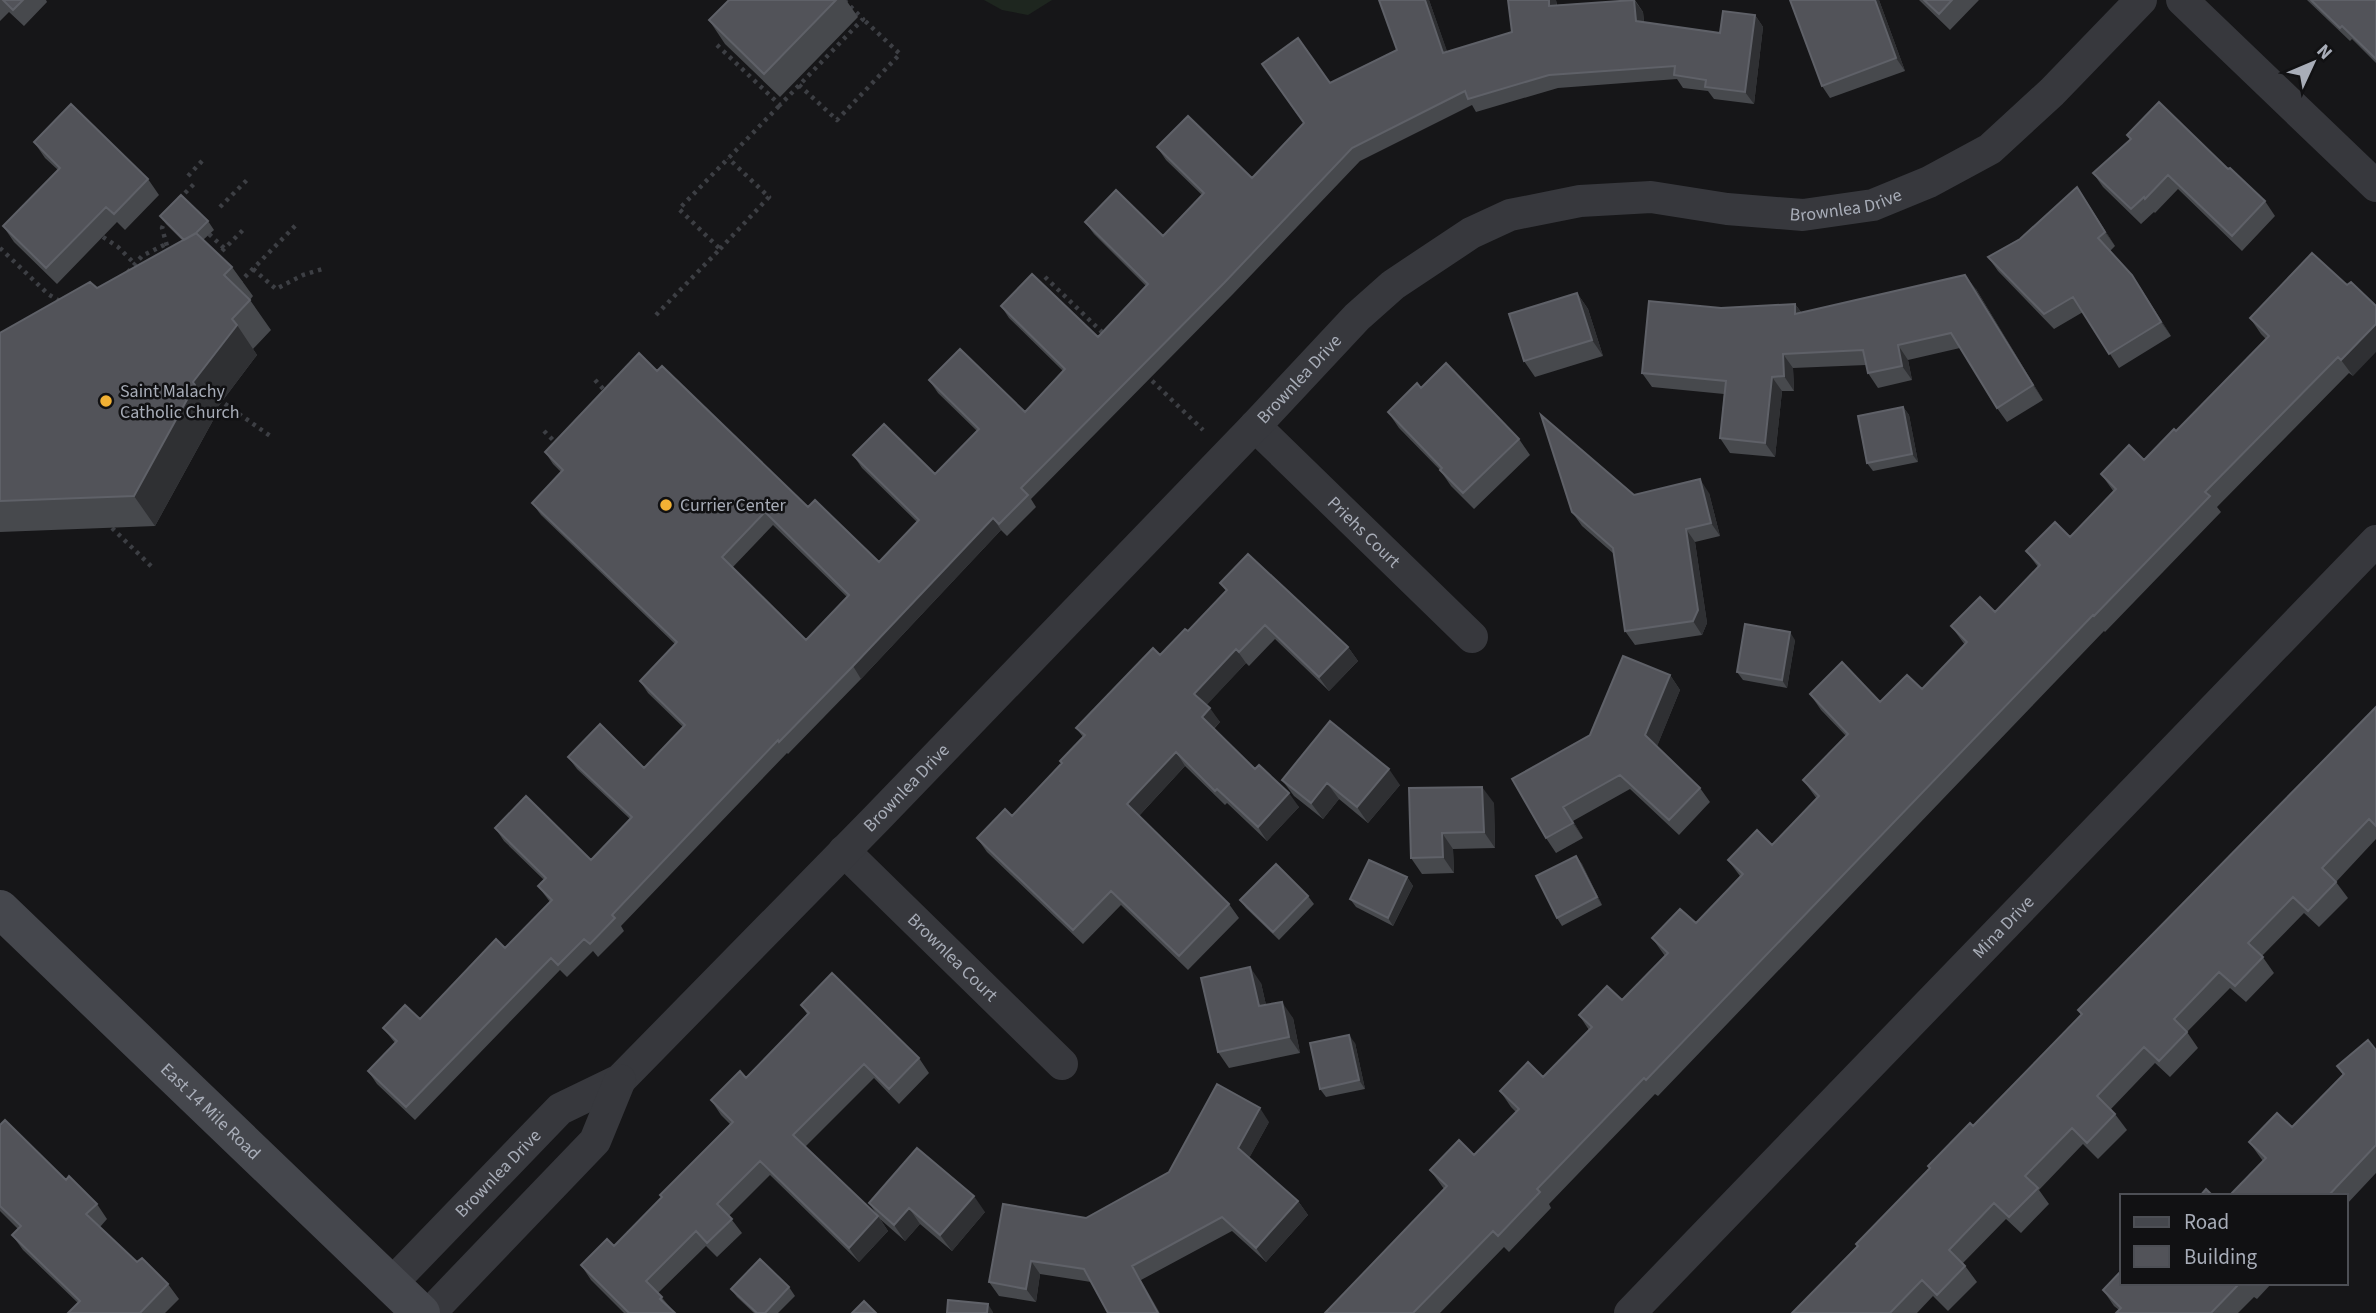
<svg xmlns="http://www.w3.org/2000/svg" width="2376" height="1313" viewBox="0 0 2376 1313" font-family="'Source Sans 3',sans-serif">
  <rect width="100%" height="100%" fill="#161618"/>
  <!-- green -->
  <path fill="#1e261f" d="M984,0H1052L1028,15L1002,10Z"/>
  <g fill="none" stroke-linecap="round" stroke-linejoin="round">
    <!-- path -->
    <path stroke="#3d3f44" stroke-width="4.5" stroke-dasharray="3.5 5" stroke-linecap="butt" d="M717,45L780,105L863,19L844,0
      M799,85L837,120L900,54L863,19
      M188,176L203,160
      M179,199L195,183
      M220,207L248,179
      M166,218L162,228L167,246
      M209,234L224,248
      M103,237L118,247L135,264
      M0,248L48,294L61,302
      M720,249L769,197L728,158
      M216,257L243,230
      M253,269L276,289L303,275L326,268
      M128,272L142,256L166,244
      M1045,277L1105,335
      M239,283L296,225
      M656,315L720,249L679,209L780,105
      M1146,375L1203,430
      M595,380L606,392
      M218,399L273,438
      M544,431L558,445
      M112,528L152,567"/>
    <!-- minor -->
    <g stroke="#37383d" stroke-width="32">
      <path d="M2182,0L2376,186"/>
      <path id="s1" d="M1255,426L1472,637"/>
      <path id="s2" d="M844,851L1062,1064"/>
      <path id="s3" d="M391,1284L560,1109L620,1080L877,818L1255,426L1357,317L1393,285L1471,233L1510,215L1580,201L1651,197L1727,209L1803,215L1873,205L1929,182L1990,149L2052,92L2141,0"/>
      <path d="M430,1313L595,1141L620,1080"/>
      <path id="s4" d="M1630,1313L2376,541"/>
    </g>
    <!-- secondary -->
    <path stroke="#45474d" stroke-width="38" id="s5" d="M0,909L421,1313"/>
  </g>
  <!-- wall -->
  <path fill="#47494d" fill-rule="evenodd" d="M0,0H46L47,2L24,26L9,12L0,21Z
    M729,0H846L858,17L780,97L725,44L709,20Z
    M1379,0H1429L1447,52L1512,32L1508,0H1556L1557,5L1635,0L1643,12L1644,22L1720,33L1755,15L1763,27L1754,104L1714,99L1708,91L1683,88L1677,79L1558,88L1476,112L1472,105L1360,161L1233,294L1031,499L1036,507L1007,536L1001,530L861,679L788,754L787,753L621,926L624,931L598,957L593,951L567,977L560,970L415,1120L377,1084L368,1071L395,1043L383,1028L420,1019L505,948L550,902L538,886L544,880L504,841L495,828L591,860L630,819L577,769L568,757L644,768L683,727L648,693L640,681L675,644L541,515L532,503L561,472L553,464L545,452L808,507L879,562L917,522L862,468L853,455L935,474L977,431L938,393L929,380L1025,412L1063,371L1009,318L1001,306L1098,337L1146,286L1094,234L1085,222L1163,236L1202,195L1166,160L1157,147L1252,178L1304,123L1330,83L1397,50ZM773,525L847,597L806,640L732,568Z
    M1790,0H1879L1905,71L1830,98L1822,86Z
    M1919,0H1979L1950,30Z
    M2307,0H2376V63L2352,39L2350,41Z
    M2127,135L2228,169L2265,201L2275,216L2242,251L2178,189L2155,213L2154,212L2141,224L2103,187L2093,173L2131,139Z
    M34,142L148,179L159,195L125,230L117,222L57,284L14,242L3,226L58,170L45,158Z
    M2077,187L2115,246L2110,251L2132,275L2171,336L2119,368L2083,312L2054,329L1998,271L1988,257L2020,239Z
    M160,216L208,221L214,230L203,240L232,267L253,296L250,300L271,330L253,349L257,355L214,412L216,415L155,526L0,532V333L97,288L183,241L166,224Z
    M2312,253L2353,376L2349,373L2217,507L2221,512L2105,632L2104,631L1658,1096L1655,1094L1549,1204L1551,1208L1509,1252L1504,1247L1440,1313H1325L1444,1189L1430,1170L1474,1155L1516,1112L1511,1107L1500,1091L1543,1077L1589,1030L1579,1015L1622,1000L1665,956L1652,938L1696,923L1740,876L1728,860L1772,845L1817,799L1803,780L1846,736L1821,710L1810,694L1880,702L1922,689L1965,645L1951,626L1995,612L2038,567L2026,551L2070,537L2114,492L2101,474L2144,460L2176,431L2266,339L2261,334L2250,318Z
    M1976,289L2043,400L2007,422L1997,408L1960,348L1908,360L1912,380L1878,388L1868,373L1866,365L1793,368L1794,391H1782L1775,457L1730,453L1720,438L1724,394L1652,387L1642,373L1721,308L1795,304L1801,312Z
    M1577,293L1588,309L1603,356L1535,377L1524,361Z
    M1421,388L1519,439L1530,455L1474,509L1451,486L1440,470L1399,428L1388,412Z
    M1903,407L1909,415L1918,462L1873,471L1867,463Z
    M1709,493L1720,536L1695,542L1707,623L1702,635L1635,645L1625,631L1614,554L1582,526L1572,512L1634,495Z
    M1220,583L1348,647L1358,661L1329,691L1275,639L1249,666L1246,663L1206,705L1220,722L1214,729L1255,769L1299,807L1267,841L1227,803L1225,805L1185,766L1139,816L1229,904L1239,918L1188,970L1121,905L1083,944L987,852L977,838L1012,816L1062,763L1083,737L1076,728L1188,631L1226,591Z
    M1795,640L1787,688L1743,680L1737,672Z
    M1670,675L1680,690L1657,746L1700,788L1710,802L1679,835L1630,789L1573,821L1583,838L1556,853L1546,838L1590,735Z
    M2376,707V839L2336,882L2348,898L2319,927L2304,913L2262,956L2274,973L2246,1002L2230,988L2187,1032L2198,1048L2170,1077L2155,1063L2111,1109L2115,1114L2127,1130L2098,1159L2083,1144L2039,1190L2049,1204L2021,1233L2006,1219L1963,1263L1977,1282L1948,1311L1933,1296L1917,1313H1792L2081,1015L2078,1010Z
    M1282,780L1400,785L1368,823L1339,799L1323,819L1294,796Z
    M1409,788L1494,803L1495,848L1453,849L1454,873L1422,874L1411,858Z
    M1576,856L1582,864L1602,905L1562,926L1557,918Z
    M1407,877L1413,886L1393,926L1356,907L1350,899Z
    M1308,896L1314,904L1279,940L1246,908L1240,900Z
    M1261,983L1266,1005L1293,1018L1300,1053L1229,1068L1218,1052Z
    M801,1005L919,1058L929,1073L899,1104L874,1078L805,1147L878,1216L888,1231L859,1262L770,1175L729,1216L742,1233L717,1257L706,1246L658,1293L675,1313H624L591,1280L581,1265L614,1246L662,1198L660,1195L730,1124L721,1115L711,1100L746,1078L807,1014Z
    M1355,1043L1365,1089L1326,1097L1320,1089Z
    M2376,1050V1173L2346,1205V1196H2229L2263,1161L2249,1142L2292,1127L2343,1075L2337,1066Z
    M1269,1122L1249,1158L1298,1201L1308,1215L1266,1262L1232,1231L1141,1280L1091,1282L1040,1274L1036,1302L999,1296L989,1282L1086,1218Z
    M0,1125L66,1180L97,1204L107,1219L100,1227L137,1262L168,1284L179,1299L165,1313H68L78,1303L23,1250L12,1235L18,1229L0,1211Z
    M869,1203L985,1212L952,1251L920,1224L905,1241L880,1219Z
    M2122,1283H2272L2257,1299L2254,1297L2238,1313H2116L2119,1310L2114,1306L2103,1290Z
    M789,1287L795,1296L778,1313H754L737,1297L731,1289Z"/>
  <!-- shaded-wall -->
  <path fill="#2f3033" d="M1425,0H1429L1452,65L1443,53Z
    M1549,0H1556L1558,18L1549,6Z
    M1634,0L1643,12L1645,34L1636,21Z
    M1875,0H1879L1905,71L1896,58Z
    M1755,15L1763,27L1754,104L1745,92Z
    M2077,187L2087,202L2115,246L2105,232Z
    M1965,275L1976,289L2043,400L2033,385Z
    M2132,275L2142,290L2171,336L2161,322Z
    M1577,293L1588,309L1603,356L1592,340Z
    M1795,304L1805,318L1795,314Z
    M2376,324V352L2353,376L2341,360Z
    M237,325L257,355L214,412L193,382Z
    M1898,345L1908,360L1912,380L1902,366Z
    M1783,354L1793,368L1794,391L1784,376Z
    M1772,377L1782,391L1775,457L1765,443Z
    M195,385L216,415L155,526L134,496Z
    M1903,407L1909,415L1918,462L1912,454Z
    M1700,479L1709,493L1720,536L1711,523Z
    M993,518L1001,530L861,679L853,666Z
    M1686,529L1695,542L1707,623L1702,635L1693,621Z
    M1790,632L1795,640L1787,688L1782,680Z
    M1348,647L1358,661L1329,691L1319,677Z
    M1236,649L1246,663L1204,708L1194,694Z
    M1670,675L1680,690L1656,749L1645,735Z
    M1210,708L1220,722L1211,731L1202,717Z
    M1176,752L1185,766L1137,818L1127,804Z
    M1389,769L1400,785L1368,823L1357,807Z
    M1327,783L1339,799L1323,819L1311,803Z
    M1482,787L1494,803L1495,848L1484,832Z
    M1289,793L1299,807L1267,841L1258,827Z
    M1563,807L1573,821L1583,838L1573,823Z
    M1442,833L1453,849L1454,873L1443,857Z
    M1576,856L1582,864L1602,905L1597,897Z
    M1407,877L1413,886L1393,926L1388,918Z
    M1250,967L1261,983L1270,1022L1259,1006Z
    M1282,1002L1293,1018L1300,1053L1289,1037Z
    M1349,1035L1355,1043L1365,1089L1359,1080Z
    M1260,1108L1269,1122L1247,1162L1238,1148Z
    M974,1196L985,1212L952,1251L940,1235Z
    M1298,1201L1308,1215L1266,1262L1256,1248Z
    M909,1208L920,1224L905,1241L894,1225Z
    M878,1216L888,1231L859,1262L849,1248Z
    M1031,1261L1040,1274L1036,1302L1026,1289Z
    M1132,1266L1141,1280L1160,1313H1158Z
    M988,1304L993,1312V1313H987Z"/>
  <!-- building -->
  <path fill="#525359" stroke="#5f6168" stroke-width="2" fill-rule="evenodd" d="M3,0H23L13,10Z
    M729,0H836L764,74L709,20Z
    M1379,0H1425L1443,53L1512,32L1508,0H1549V6L1634,0L1636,21L1720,33L1723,11L1755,15L1745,92L1705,87L1706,80L1674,75L1675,66L1549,75L1468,99L1465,91L1352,148L1225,282L1021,488L1028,495L999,524L993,518L853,666L779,742L778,740L612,915L615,918L590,944L584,939L558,965L551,958L406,1107L368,1071L397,1041L383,1028L405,1005L420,1019L496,939L505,948L552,900L538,886L546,878L495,828L526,796L591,860L632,817L568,757L600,724L644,768L685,725L640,681L677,642L532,503L563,470L545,452L639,353L657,371L662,366L808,507L815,500L879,562L919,520L853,455L884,424L935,474L979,429L929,380L960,349L1025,412L1065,369L1001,306L1032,274L1098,337L1148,284L1085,222L1116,190L1163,236L1204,193L1157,147L1188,116L1252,178L1304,123L1262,64L1298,38L1330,83L1397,50ZM765,512L849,595L806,640L722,557Z
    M1790,0H1875L1896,58L1822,86Z
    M1924,0H1952L1939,14Z
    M2311,0H2376V59L2342,26L2340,28Z
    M2159,102L2228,169L2230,168L2265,201L2232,236L2168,175L2145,199L2144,197L2131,209L2093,173L2131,139L2127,135Z
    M71,104L148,179L114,214L106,207L46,268L3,226L60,168L34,142Z
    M2077,187L2105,232L2098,238L2132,275L2161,322L2109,354L2073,297L2044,314L1988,257L2020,239Z
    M181,195L208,221L195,234L184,240L160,216Z
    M196,233L232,267L224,275L250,300L232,319L237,325L193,382L195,385L134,496L0,501V333L90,282L97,288Z
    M2312,253L2347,285L2351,282L2376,306V324L2341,360L2338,357L2205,492L2210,496L2094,616L2093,615L1646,1080L1644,1078L1537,1189L1540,1192L1498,1236L1493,1231L1413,1313H1325L1447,1186L1430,1170L1459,1140L1474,1155L1519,1109L1500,1091L1528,1062L1543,1077L1592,1027L1579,1015L1607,986L1622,1000L1668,953L1652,938L1680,909L1696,923L1743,874L1728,860L1757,830L1772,845L1819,796L1803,780L1848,734L1810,694L1842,662L1880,702L1907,675L1922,689L1967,642L1951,626L1980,597L1995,612L2040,565L2026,551L2055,522L2070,537L2116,489L2101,474L2129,445L2144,460L2174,429L2176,431L2269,336L2250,318Z
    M1965,275L2033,385L1997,408L1951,333L1898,345L1902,366L1868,373L1863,350L1783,354L1784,376L1772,377L1765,443L1720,438L1726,381L1642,373L1649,301L1721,308L1795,304V314Z
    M1577,293L1592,340L1524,361L1509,314Z
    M1446,363L1519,439L1463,493L1440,470L1442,468L1388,412L1417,383L1421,388Z
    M1903,407L1912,454L1867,463L1858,416Z
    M1541,415L1634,495L1700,479L1711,523L1686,529L1698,610L1693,621L1625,631L1613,548L1572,512Z
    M1248,554L1348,647L1319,677L1265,625L1239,652L1236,649L1194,694L1210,708L1202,717L1255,769L1259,765L1289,793L1258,827L1217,789L1215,791L1176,752L1127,804L1229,904L1179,956L1111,891L1073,930L977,838L1005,809L1012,816L1062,763L1060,761L1085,735L1076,728L1153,648L1160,655L1185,629L1188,631L1227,590L1220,583Z
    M1745,624L1790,632L1782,680L1737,672Z
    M1623,656L1670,675L1645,735L1700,788L1669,820L1620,775L1563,807L1573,823L1546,838L1512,779L1590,735Z
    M2376,707V826L2369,819L2322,868L2336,882L2308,911L2293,897L2248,943L2263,957L2235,986L2219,972L2174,1019L2187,1032L2159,1061L2144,1047L2097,1096L2115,1114L2087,1143L2072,1128L2025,1176L2038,1188L2009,1217L1994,1203L1949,1250L1965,1266L1937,1295L1922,1280L1890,1313H1792L1858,1246L1856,1244L1930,1168L1928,1166L1970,1123L1973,1126L2082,1014L2078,1010Z
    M1330,721L1389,769L1357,807L1327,783L1311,803L1282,780Z
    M1482,787L1484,832L1442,833L1443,857L1411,858L1409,788Z
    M1576,856L1597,897L1557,918L1536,876Z
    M1369,860L1407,877L1388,918L1350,899Z
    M1276,864L1308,896L1273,932L1240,900Z
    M1250,967L1259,1006L1282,1002L1289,1037L1218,1052L1201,978Z
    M832,973L919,1058L889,1089L864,1064L793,1135L878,1216L849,1248L760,1161L717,1204L732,1219L707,1243L696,1231L646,1281L662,1297L660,1299L675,1313H629L581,1265L607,1239L614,1246L662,1197L660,1195L733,1122L711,1100L740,1071L746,1078L809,1013L801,1005Z
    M1349,1035L1359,1080L1320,1089L1310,1043Z
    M2368,1040L2376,1050V1145L2328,1196H2229L2266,1158L2249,1142L2277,1113L2292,1127L2344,1074L2337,1066Z
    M1217,1084L1260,1108L1238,1148L1298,1201L1256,1248L1222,1217L1132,1266L1158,1313H1108L1084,1269L1031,1261L1026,1289L989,1282L1003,1204L1086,1218L1169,1172Z
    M5,1120L66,1180L69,1176L97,1204L86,1214L137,1262L142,1258L168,1284L140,1313H68L80,1301L12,1235L21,1226L0,1206V1125Z
    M917,1148L974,1196L940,1235L909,1208L894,1225L869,1203Z
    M2206,1189L2213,1196H2200Z
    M760,1259L789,1287L765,1313H757L731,1289Z
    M2122,1270V1283H2240L2211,1313H2116L2121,1308L2103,1290Z
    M948,1300L988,1304L987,1313H947Z
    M864,1301L876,1313H852Z"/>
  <!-- markers -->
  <g fill="#f2b134" stroke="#111113" stroke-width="2.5">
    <circle cx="106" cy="401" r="7"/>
    <circle cx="666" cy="505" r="7"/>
  </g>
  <g text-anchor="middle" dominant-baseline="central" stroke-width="5" stroke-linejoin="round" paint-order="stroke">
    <!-- street labels -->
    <g font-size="18" fill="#a8adb8" stroke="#111113">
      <text stroke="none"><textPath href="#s3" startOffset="1895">Brownlea Drive</textPath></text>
      <text stroke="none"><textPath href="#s3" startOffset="1286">Brownlea Drive</textPath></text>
      <text stroke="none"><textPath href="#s1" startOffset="152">Priehs Court</textPath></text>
      <text stroke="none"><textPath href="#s3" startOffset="719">Brownlea Drive</textPath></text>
      <text stroke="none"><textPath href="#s4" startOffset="537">Mina Drive</textPath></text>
      <text stroke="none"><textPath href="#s2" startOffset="152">Brownlea Court</textPath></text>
      <text stroke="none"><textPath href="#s5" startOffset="292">East 14 Mile Road</textPath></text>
      <text stroke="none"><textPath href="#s3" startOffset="154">Brownlea Drive</textPath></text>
    </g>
    <!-- poi labels -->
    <g font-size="18" fill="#a8adb8" stroke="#111113" text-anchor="start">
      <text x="120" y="391">Saint Malachy<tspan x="120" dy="21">Catholic Church</tspan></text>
      <text x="680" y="505">Currier Center</text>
    </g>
  </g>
  <!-- legend -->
  <rect x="2120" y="1194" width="228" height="91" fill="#111113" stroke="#4d4f55" stroke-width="2"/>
  <rect x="2134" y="1217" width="35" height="10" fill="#45474d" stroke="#4d4f55" stroke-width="2"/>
  <text x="2184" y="1229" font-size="21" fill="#a8adb8">Road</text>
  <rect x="2134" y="1246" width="35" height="21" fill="#525359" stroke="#4d4f55" stroke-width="2"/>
  <text x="2184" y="1264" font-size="21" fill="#a8adb8">Building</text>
  <!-- north arrow -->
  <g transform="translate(2313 63) rotate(46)" stroke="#111113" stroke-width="5" paint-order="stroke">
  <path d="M0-5L12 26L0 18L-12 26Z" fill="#a8adb8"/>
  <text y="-10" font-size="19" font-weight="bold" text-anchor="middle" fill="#a8adb8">N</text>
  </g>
</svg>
